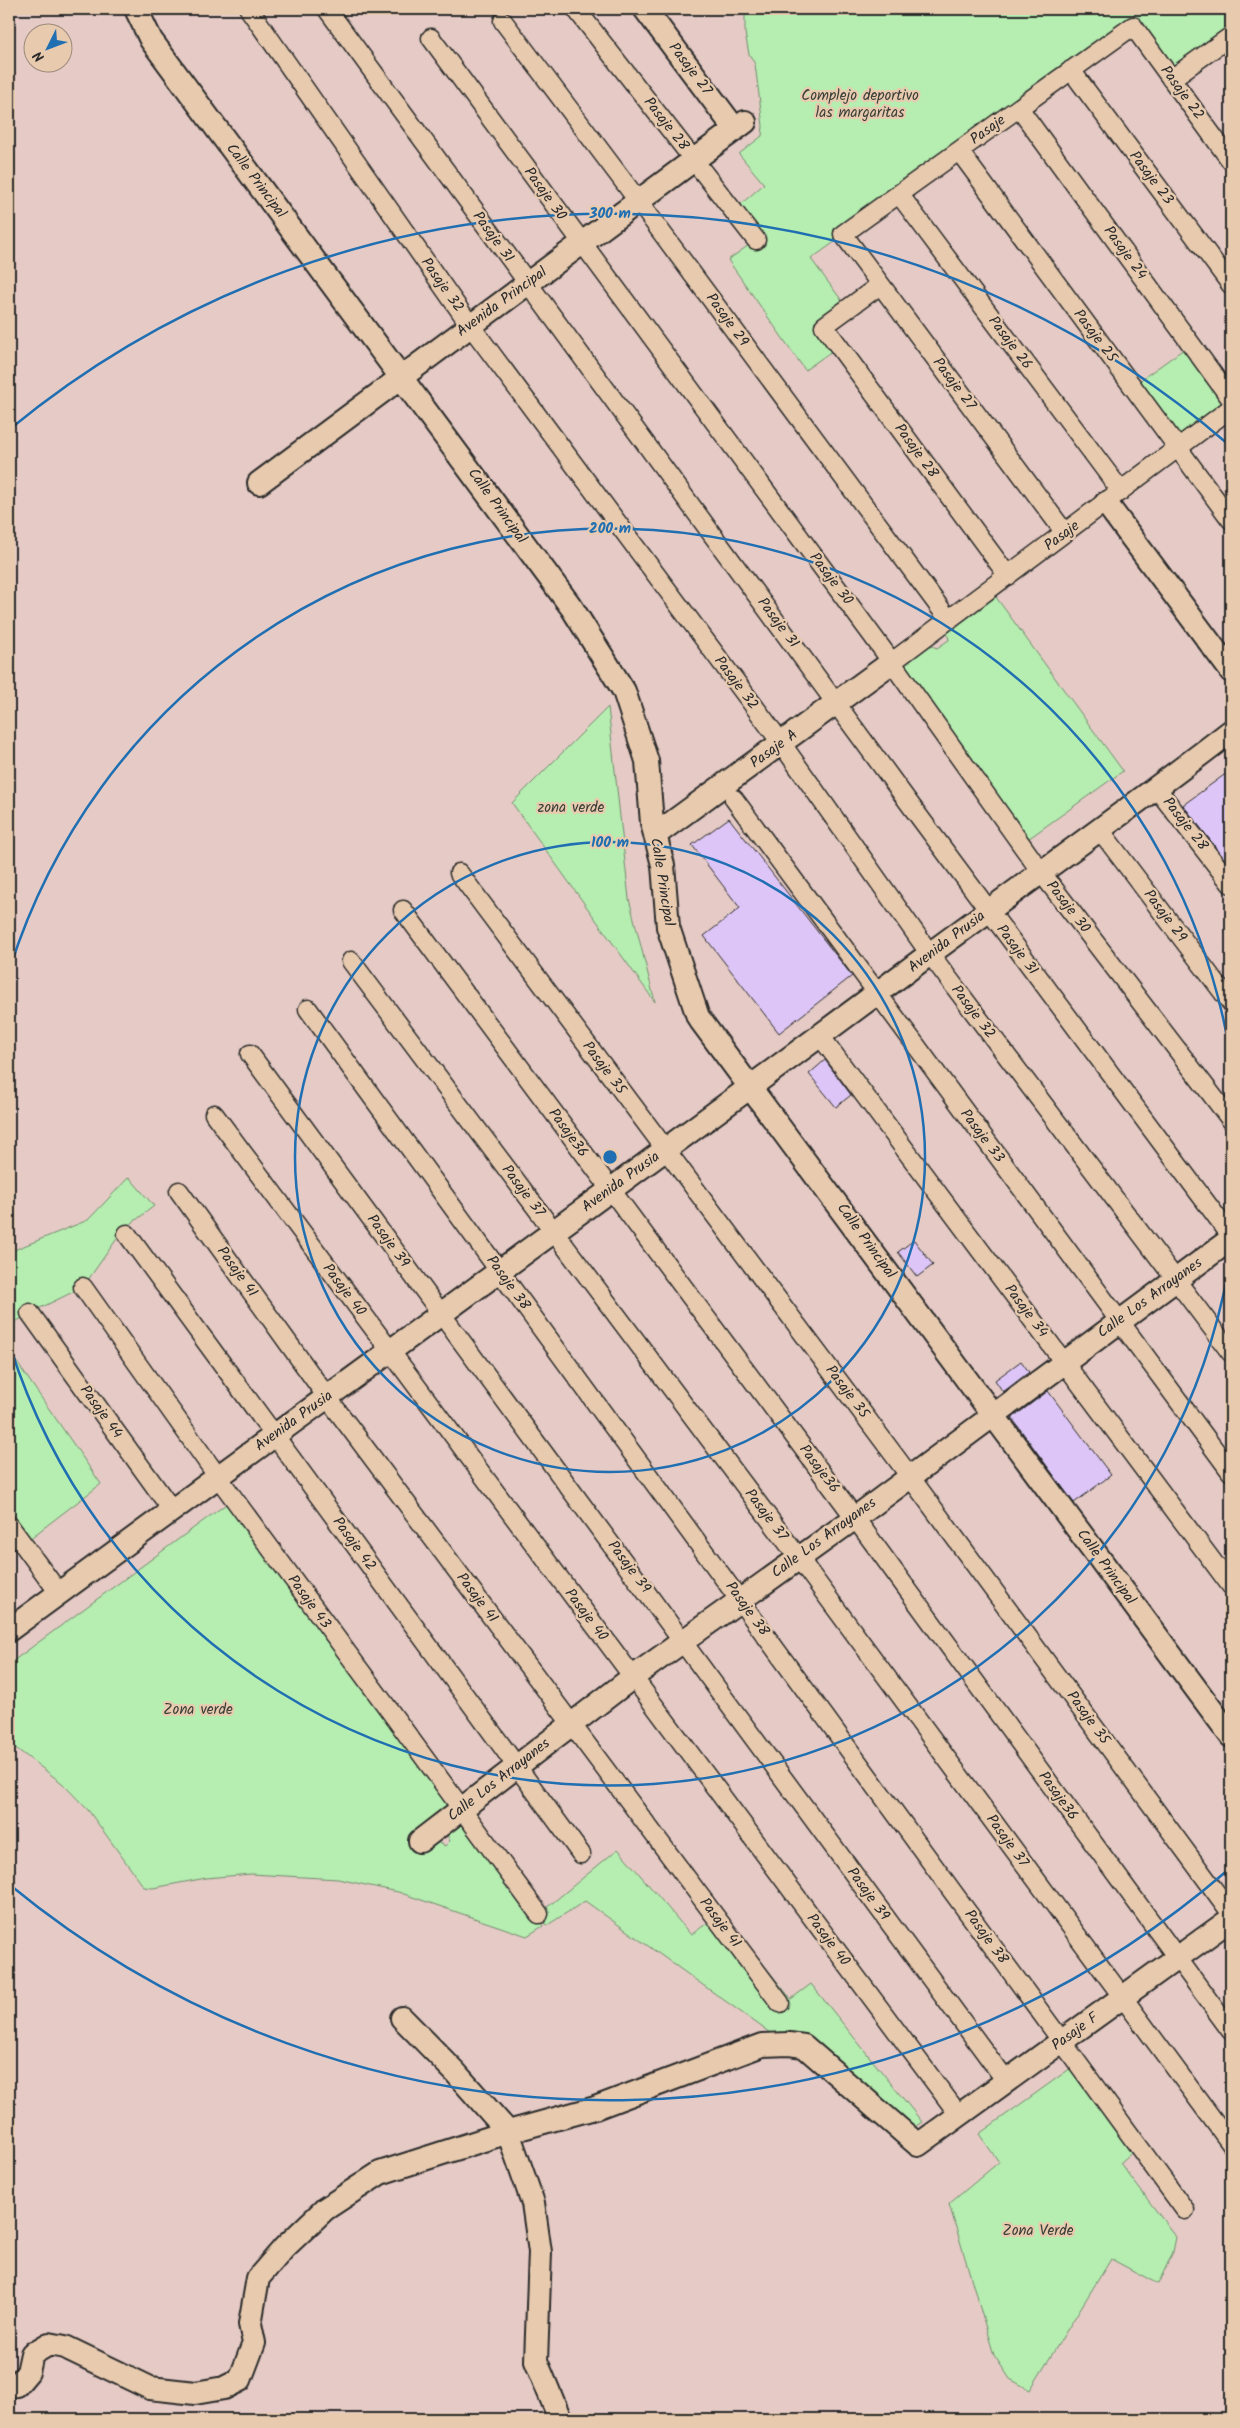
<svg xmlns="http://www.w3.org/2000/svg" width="1240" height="2428" viewBox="0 0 1240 2428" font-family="Kalam,sans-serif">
  <rect width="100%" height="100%" fill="#e5cac5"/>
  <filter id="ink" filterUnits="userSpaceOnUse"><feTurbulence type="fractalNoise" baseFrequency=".02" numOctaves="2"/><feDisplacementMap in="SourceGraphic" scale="10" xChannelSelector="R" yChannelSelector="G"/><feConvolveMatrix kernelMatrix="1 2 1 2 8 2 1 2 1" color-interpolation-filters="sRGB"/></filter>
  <g filter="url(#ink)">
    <!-- green -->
    <path fill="#b6edb0" stroke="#708c6e" d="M745,9H1231V35L1171,79L1133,26L811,259L848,309L824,326L839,346L805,370L728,260L756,240L733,211L764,184L739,154L762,136L763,126L755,64L749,54L745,33Z
      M1191,344L1230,397L1173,440L1132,386Z
      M990,589L1123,771L1021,844L892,662L924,643L937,648L949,640L946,627Z
      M608,707L629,899L655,1002L512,803Z
      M129,1177L154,1206L123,1230L83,1287L30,1313L9,1326V1252L88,1220Z
      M9,1351L101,1484L24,1543L9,1524Z
      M229,1502L452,1804L426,1848L437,1842L445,1846L450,1841L446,1833L464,1818L543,1926L527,1936L398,1892L338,1879L251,1874L206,1878L153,1888L144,1887L88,1810L62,1783L9,1743V1664Z
      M618,1849L691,1935L722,1912L791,1999L811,1984L922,2122L913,2128L800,2034L792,2032L773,2035L585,1901L546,1926L539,1914Z
      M1078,2063L1139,2146L1120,2163L1176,2237L1173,2252L1158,2284L1111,2259L1030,2390L1010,2379L994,2355L949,2204L999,2162L979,2134Z"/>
    <!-- building -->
    <path fill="#ddc6f7" stroke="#2b2b2b" d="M1231,770V867L1183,805Z
      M729,818L852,976L779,1033L704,936L740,908L692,845Z
      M825,1060L851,1095L836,1107L809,1074Z
      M914,1240L933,1265L917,1277L898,1252Z
      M1021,1361L1029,1372L1003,1392L995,1380Z
      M1048,1391L1111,1475L1074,1503L1012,1418Z"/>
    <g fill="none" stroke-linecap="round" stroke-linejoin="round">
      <defs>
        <path id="pedestrian" d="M249,9L470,325L777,737L930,954L1231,1353
          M327,9C625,420 927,829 1231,1236
          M576,9L756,240
          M503,21L639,202L949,620
          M431,38L883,650L1041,872L1231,1120
          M1071,70L1231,285
          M1171,79L1231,36
          M1019,108L1231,399
          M959,151L1231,520
          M899,194L1121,491
          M880,285L824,326L1008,576
          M1065,533L843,234L1133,26L1231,161
          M892,662L1231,408
          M1157,789L1231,884
          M734,799L1231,1472
          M1100,830L1231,1003
          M459,873L897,1459L1231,1913
          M403,910L855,1518L1231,2031
          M351,961L798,1557L1231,2144
          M308,1009L1185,2210
          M821,1037L1231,1586
          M250,1054L1006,2081
          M214,1114L959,2115
          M179,1191L327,1397L780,2003
          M127,1234L581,1854
          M83,1287L218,1477L539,1914
          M30,1313L172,1510
          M9,1525L59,1593"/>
        <path id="minor" d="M136,9L151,40L572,608L624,691L647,761L652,823L663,865L668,927L698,1017L1231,1736
          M645,9L735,129
          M259,483L745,122
          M1106,503L1231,671
          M655,835L892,662
          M9,1630C316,1404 626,1181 931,953C1031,879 1133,807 1231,731
          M420,1841L633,1677L855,1518L1231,1239
          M402,2018L455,2072L508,2132L533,2203L540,2252L536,2361L560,2419
          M9,2386L17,2385L28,2372L32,2354L49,2344L65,2347L150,2388L195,2393L224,2388L240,2380L254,2343L250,2324L258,2278L284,2248L325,2209L380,2173L508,2132L595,2108L762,2045L789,2044L804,2046L918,2145L1231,1919"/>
      </defs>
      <!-- pedestrian casing -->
      <use href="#pedestrian" stroke="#2b2b2b" stroke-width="21"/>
      <!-- minor casing -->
      <use href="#minor" stroke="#2b2b2b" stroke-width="26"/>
      <!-- pedestrian -->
      <use href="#pedestrian" stroke="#e8cbaf" stroke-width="18"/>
      <!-- minor -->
      <use href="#minor" stroke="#e8cbaf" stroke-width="22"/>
    </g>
  </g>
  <!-- distance rings -->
  <g fill="none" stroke="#1f6fb2" stroke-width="2.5">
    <circle cx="610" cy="1157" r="315"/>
    <path d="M1230 1261A629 629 0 0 1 10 1346M10 968A629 629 0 0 1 1230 1053"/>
    <path d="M1229 1869A944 944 0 0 1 10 1885M10 429A944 944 0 0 1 1229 445"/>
  </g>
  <g text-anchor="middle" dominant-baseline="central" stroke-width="4.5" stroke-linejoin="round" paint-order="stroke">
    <!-- street labels -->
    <g font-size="15" fill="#2b2b2b" stroke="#e8cbaf">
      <text transform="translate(690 69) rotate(53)">Pasaje 27</text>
      <text transform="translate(1182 93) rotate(54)">Pasaje 22</text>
      <text transform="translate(666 124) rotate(52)">Pasaje 28</text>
      <text transform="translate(988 130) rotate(-36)">Pasaje</text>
      <text transform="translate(1151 178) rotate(53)">Pasaje 23</text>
      <text transform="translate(256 181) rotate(53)">Calle Principal</text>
      <text transform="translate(545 194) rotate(54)">Pasaje 30</text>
      <text transform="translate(493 237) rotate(54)">Pasaje 31</text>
      <text transform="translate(1125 253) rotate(54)">Pasaje 24</text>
      <text transform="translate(442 285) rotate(55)">Pasaje 32</text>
      <text transform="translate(502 302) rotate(-36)">Avenida Principal</text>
      <text transform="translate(727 320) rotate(54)">Pasaje 29</text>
      <text transform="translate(1095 336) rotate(53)">Pasaje 25</text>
      <text transform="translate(1010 343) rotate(53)">Pasaje 26</text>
      <text transform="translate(954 384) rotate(53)">Pasaje 27</text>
      <text transform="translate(916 451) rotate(54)">Pasaje 28</text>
      <text transform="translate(497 506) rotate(54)">Calle Principal</text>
      <text transform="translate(1062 536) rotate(-37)">Pasaje</text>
      <text transform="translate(831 579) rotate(53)">Pasaje 30</text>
      <text transform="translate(778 623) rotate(53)">Pasaje 31</text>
      <text transform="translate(736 683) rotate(53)">Pasaje 32</text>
      <text transform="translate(774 749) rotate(-36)">Pasaje A</text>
      <text transform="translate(1185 824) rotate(52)">Pasaje 28</text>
      <text transform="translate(662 882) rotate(81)">Calle Principal</text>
      <text transform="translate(1068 907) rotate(52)">Pasaje 30</text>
      <text transform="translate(1165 916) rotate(53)">Pasaje 29</text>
      <text transform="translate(947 942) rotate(-37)">Avenida Prusia</text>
      <text transform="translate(1017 950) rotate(53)">Pasaje 31</text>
      <text transform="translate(973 1012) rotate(53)">Pasaje 32</text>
      <text transform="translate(604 1068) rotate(53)">Pasaje 35</text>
      <text transform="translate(568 1133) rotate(54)">Pasaje36</text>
      <text transform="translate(982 1136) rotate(53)">Pasaje 33</text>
      <text transform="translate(621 1182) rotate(-36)">Avenida Prusia</text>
      <text transform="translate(523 1191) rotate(53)">Pasaje 37</text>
      <text transform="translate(388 1241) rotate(54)">Pasaje 39</text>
      <text transform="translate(866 1241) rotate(54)">Calle Principal</text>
      <text transform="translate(237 1272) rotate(54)">Pasaje 41</text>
      <text transform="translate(508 1283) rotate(54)">Pasaje 38</text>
      <text transform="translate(344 1290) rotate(53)">Pasaje 40</text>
      <text transform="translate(1150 1298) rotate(-36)">Calle Los Arrayanes</text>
      <text transform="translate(1026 1311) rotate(53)">Pasaje 34</text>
      <text transform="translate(847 1392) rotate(53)">Pasaje 35</text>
      <text transform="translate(101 1412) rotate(54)">Pasaje 44</text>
      <text transform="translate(294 1421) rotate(-36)">Avenida Prusia</text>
      <text transform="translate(819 1469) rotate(53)">Pasaje36</text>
      <text transform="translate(766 1515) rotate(53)">Pasaje 37</text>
      <text transform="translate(824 1538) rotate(-36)">Calle Los Arrayanes</text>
      <text transform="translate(354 1544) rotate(54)">Pasaje 42</text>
      <text transform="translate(629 1567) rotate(53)">Pasaje 39</text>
      <text transform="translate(1106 1567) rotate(54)">Calle Principal</text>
      <text transform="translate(477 1598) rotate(53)">Pasaje 41</text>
      <text transform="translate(309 1602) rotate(54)">Pasaje 43</text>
      <text transform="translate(747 1609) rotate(54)">Pasaje 38</text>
      <text transform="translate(586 1615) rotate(53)">Pasaje 40</text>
      <text transform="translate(1088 1718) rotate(54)">Pasaje 35</text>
      <text transform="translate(499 1780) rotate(-38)">Calle Los Arrayanes</text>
      <text transform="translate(1058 1796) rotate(54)">Pasaje36</text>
      <text transform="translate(1007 1841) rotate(54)">Pasaje 37</text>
      <text transform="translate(868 1894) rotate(54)">Pasaje 39</text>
      <text transform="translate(720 1923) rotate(53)">Pasaje 41</text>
      <text transform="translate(986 1937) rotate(54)">Pasaje 38</text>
      <text transform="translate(828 1940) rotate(53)">Pasaje 40</text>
      <text transform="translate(1075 2032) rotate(-36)">Pasaje F</text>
    </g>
    <!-- park labels -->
    <g font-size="15" fill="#393e38" stroke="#e8cbaf">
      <text x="860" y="96">Complejo deportivo<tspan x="860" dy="17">las margaritas</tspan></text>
      <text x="571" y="808">zona verde</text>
      <text x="198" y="1710">Zona verde</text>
      <text x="1038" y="2231">Zona Verde</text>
    </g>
  </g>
  <circle cx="610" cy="1157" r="8" fill="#1f6fb2" stroke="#e8cbaf" stroke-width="2.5"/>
  <g font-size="15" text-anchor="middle" font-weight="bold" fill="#1f6fb2" stroke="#e8cbaf" stroke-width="4.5" stroke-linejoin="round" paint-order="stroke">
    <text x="610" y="218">300 m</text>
    <text x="610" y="533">200 m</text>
    <text x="610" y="847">100 m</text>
  </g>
  <!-- margin -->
  <rect width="1240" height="2428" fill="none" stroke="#e8cbaf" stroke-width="30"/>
  <rect x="15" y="15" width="1210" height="2398" fill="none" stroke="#2b2b2b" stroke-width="2" filter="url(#ink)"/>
  <!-- north arrow -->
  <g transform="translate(48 48) rotate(228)"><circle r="24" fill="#e8cbaf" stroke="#9c8b7a"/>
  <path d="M0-4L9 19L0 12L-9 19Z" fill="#1f6fb2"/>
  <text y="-8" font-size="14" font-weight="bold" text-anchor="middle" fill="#2b2b2b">N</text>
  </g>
</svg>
